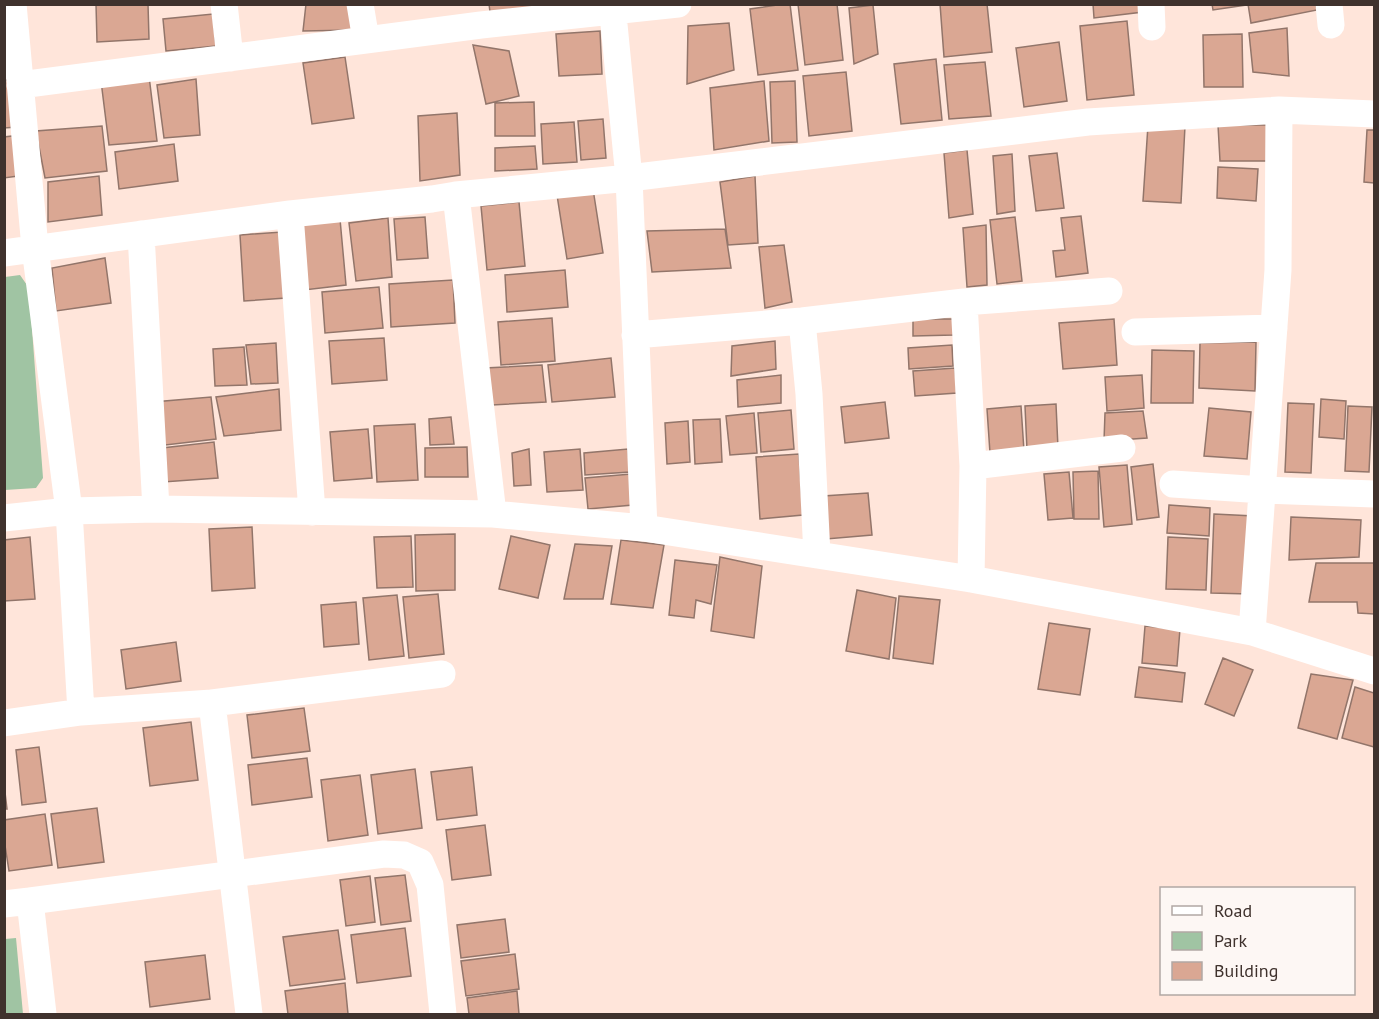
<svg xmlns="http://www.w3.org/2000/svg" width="1379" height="1019" viewBox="0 0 1379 1019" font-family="'PT Sans',sans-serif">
  <rect width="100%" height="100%" fill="#ffe5da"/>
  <!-- green -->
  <path fill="#a0c4a3" d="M20,275L29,288L43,478L36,488L5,490V277Z
    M16,938L23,1014H5V939Z"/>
  <!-- building -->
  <path fill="#daa793" stroke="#92756a" stroke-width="1.5" d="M96,4H148L149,39L97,42Z
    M306,4H356L355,30L303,31Z
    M489,4H537L538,10L490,12Z
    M784,4H790L798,70L758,75L750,9Z
    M798,4H837L843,60L805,65Z
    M940,4H987L992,52L944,57Z
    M1093,4H1142L1143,12L1094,18Z
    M1212,4H1246V5L1213,10Z
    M1248,4H1316L1317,10L1251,23Z
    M873,5L878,54L854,64L849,8Z
    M213,14L216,46L166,51L163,19Z
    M1127,21L1134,95L1087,100L1080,26Z
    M729,23L734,70L687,84L688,26Z
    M1287,28L1289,76L1253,72L1249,33Z
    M600,31L602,74L559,76L556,34Z
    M1242,34L1243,87H1204L1203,35Z
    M1059,42L1067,101L1024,107L1016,48Z
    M473,45L509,51L519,96L486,104Z
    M345,57L354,118L312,124L303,63Z
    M936,59L942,120L901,124L894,64Z
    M985,62L991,116L949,119L944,65Z
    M846,72L852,131L809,136L803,76Z
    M149,76L157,141L109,145L101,81Z
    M196,79L200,135L164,138L157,85Z
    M4,80H11L17,127L4,128Z
    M764,81L769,141L714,150L710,88Z
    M795,81L797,142L772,143L770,82Z
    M534,102L535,136H495V103Z
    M457,113L460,175L420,181L418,116Z
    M603,119L606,158L581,160L578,121Z
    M574,122L577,162L543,164L541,124Z
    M1148,125L1185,126L1181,203L1143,201Z
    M1218,125H1274L1273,161H1220Z
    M102,126L107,171L45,178L36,131Z
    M1367,130H1374V183L1364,182Z
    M20,135L25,175L4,178V137Z
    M174,144L178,181L119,189L115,152Z
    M535,146L537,169L495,171V148Z
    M967,150L973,214L949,218L944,153Z
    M1057,153L1064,208L1036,211L1029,156Z
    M1012,154L1015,211L997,214L993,156Z
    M1218,167L1258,169L1256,201L1217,198Z
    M99,176L102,215L48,222V182Z
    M755,176L758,243L728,245L720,182Z
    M593,189L603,253L567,259L557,195Z
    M519,202L525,266L487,270L481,206Z
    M1081,216L1088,273L1056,277L1053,251L1065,250L1061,218Z
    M425,217L428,258L397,260L394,219Z
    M1015,217L1022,281L997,284L990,220Z
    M388,218L392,277L356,281L349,223Z
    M340,219L346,285L304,290L300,224Z
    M986,225L987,285L967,287L963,228Z
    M725,229L731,268L652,272L647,231Z
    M282,232L286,298L244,301L240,235Z
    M784,245L792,302L765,308L759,247Z
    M105,258L111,303L56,311L52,268Z
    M565,270L568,307L507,312L505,275Z
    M453,280L455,323L391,327L389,284Z
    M379,287L383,328L325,333L322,292Z
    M552,318L555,361L501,365L498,322Z
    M913,319H953L954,335L913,336Z
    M1114,319L1117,365L1063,369L1059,323Z
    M384,338L387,380L332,384L329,341Z
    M775,341L776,369L731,376L732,346Z
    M1256,342L1255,391L1199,388L1200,343Z
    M276,343L278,383L251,384L246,345Z
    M952,345L953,366L909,369L908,348Z
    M244,347L247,385L215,386L213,349Z
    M1152,350L1194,351L1193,403H1151Z
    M611,358L615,397L552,402L548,365Z
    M542,365L546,402L492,405L485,368Z
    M955,368L957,393L915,396L913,371Z
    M781,375V403L738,407L737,380Z
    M1142,375L1144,408L1107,411L1105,377Z
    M279,389L281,430L224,436L216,397Z
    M211,397L216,439L157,446L153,402Z
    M1321,399L1346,401L1344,439L1319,437Z
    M885,402L889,438L845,443L841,407Z
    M1288,403L1314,404L1311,473L1285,472Z
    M1056,404L1058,448L1027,450L1025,406Z
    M1021,406L1024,451L990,453L987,409Z
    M1348,406L1372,407L1369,472L1345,471Z
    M1209,408L1251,412L1247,459L1204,456Z
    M791,410L794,449L761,452L758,413Z
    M1143,411L1147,438L1104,441L1105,413Z
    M754,413L757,453L730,455L726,416Z
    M451,417L454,444L430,445L429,419Z
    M720,419L722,462L695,464L693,420Z
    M688,421L690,462L667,464L665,423Z
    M415,424L418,480L377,482L374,426Z
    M368,429L372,478L334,481L330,432Z
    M214,442L218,478L163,482L162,448Z
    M467,447L468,477H425V448Z
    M529,449L531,485L514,486L512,453Z
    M580,449L583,490L547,492L544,452Z
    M628,449L630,472L585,475L584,453Z
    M799,454L803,515L760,519L756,457Z
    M1153,464L1159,517L1137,520L1131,467Z
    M1127,465L1132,524L1104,527L1099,467Z
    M1098,471L1099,519H1074L1073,472Z
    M1069,472L1073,518L1048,520L1044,474Z
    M631,474L633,505L588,509L585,478Z
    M868,493L872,535L826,539L823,496Z
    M1169,505L1210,508L1209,536L1167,533Z
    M1214,514L1254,516L1250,594L1211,593Z
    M1291,517L1361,520L1359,557L1289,560Z
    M252,527L255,588L212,591L209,529Z
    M455,534V590L416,591L415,535Z
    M411,536L413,587L377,588L374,537Z
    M511,536L550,545L538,598L499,589Z
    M30,537L35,599L4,601V540Z
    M1168,537L1208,539L1206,590L1166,589Z
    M621,540L664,545L653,608L611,604Z
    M575,544L612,546L603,599H564Z
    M720,557L762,566L754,638L711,631Z
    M675,560L717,565L711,604L696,600L694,618L669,615Z
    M1316,563H1374V614L1358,613L1357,602H1309Z
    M857,590L896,598L889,659L846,651Z
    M438,594L444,654L409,658L403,597Z
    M397,595L404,656L369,660L363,598Z
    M899,596L940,600L933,664L893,658Z
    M356,602L359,644L324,647L321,605Z
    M1049,623L1090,629L1080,695L1038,689Z
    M1145,626L1180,629L1177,666L1142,663Z
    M176,642L181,681L126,689L121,650Z
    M1223,658L1253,670L1234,716L1205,704Z
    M1139,667L1185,673L1182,702L1135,697Z
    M1311,674L1353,680L1337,739L1298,728Z
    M1355,687L1374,693V747L1342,738Z
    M304,708L310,751L252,758L247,715Z
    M191,722L198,780L150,786L143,728Z
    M39,747L46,802L22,805L16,750Z
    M307,758L312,797L252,805L248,765Z
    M472,767L477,815L437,820L431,772Z
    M415,769L422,828L378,834L371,775Z
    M360,775L368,835L328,841L321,780Z
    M4,784L7,809H4Z
    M97,808L104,862L58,868L51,814Z
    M45,814L52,865L9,871L4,839V820Z
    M485,825L491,875L452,880L446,830Z
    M405,875L411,921L381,925L375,878Z
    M370,876L375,922L346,926L340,880Z
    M505,919L509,952L461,958L457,925Z
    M405,928L411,976L357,983L351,935Z
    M338,930L345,979L290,986L283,937Z
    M515,954L519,989L466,996L461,961Z
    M205,955L210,999L150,1007L145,962Z
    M345,983L348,1014H288L285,991Z
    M517,991L519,1014H469L467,998Z"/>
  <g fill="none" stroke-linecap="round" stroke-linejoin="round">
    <!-- street -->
    <path stroke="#fff" stroke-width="27" d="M13,4L35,248L69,511L81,712
      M224,4L230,58
      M360,4L366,40
      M612,4L629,178L644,528
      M1151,4L1152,27
      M1329,4L1331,25
      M20,85L481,25L678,4
      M456,195L493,514
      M290,214L312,512
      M141,234L156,509
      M4,253L290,214L432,199L456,195L629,178L1088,122L1279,110
      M964,302L973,466L971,579
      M802,321L809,394L817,555
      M1135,332L1274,328
      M635,335L802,321L964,302L1109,291
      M973,466L1122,448
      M1173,484L1263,490L1374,494
      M4,518L69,511L156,509L493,514L644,528L971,579L1252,632L1374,671
      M1252,632L1278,270L1279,110L1374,114
      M212,703L442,674
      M4,723L81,712L212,703L249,1014
      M4,904L30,901
      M43,1014L30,901L384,854L404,855L420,862L430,885L443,1014"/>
  </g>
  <!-- border -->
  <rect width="1379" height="1019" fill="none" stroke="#3f322d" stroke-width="12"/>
  <!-- legend -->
  <rect x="1160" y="887" width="195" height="108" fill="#fdf7f4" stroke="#b1a8a4" stroke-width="1.5"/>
  <rect x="1172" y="906" width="30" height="9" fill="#ffffff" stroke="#b1a8a4" stroke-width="1.5"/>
  <text x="1214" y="917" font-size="18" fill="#3f322d">Road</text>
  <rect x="1172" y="932" width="30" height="18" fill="#a0c4a3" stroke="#b1a8a4" stroke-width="1.5"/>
  <text x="1214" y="947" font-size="18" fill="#3f322d">Park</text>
  <rect x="1172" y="962" width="30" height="18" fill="#daa793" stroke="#b1a8a4" stroke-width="1.5"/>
  <text x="1214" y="977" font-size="18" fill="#3f322d">Building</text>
</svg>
